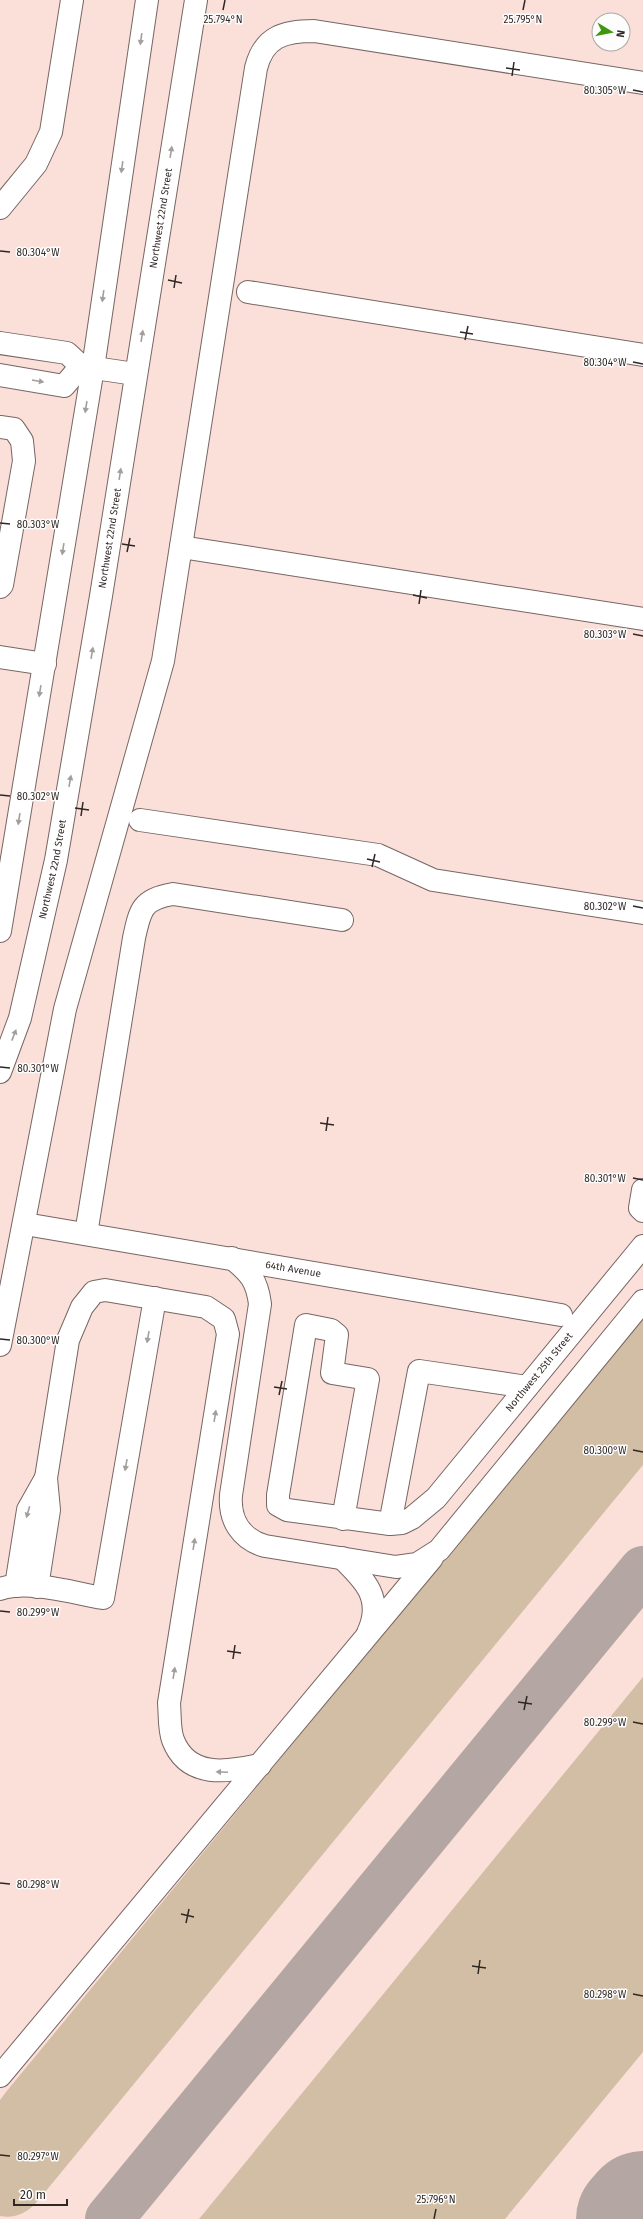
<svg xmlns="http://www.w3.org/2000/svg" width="643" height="2219" viewBox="0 0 643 2219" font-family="'Fira Sans',sans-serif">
  <rect width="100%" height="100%" fill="#feebe7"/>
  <!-- built -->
  <path fill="#fbdfd9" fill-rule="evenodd" d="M0,0H643V2219H0ZM599,20H623V44H599Z"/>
  <!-- green -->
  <path fill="#d2bea5" d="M643,1318V1465L36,2203C26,2213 15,2219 0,2216V2100L6,2092Z
    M643,1677V2052L505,2219H199Z"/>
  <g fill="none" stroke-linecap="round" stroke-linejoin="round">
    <!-- taxiway -->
    <path stroke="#b4a6a2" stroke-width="48" d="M109,2219L643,1570"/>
    <!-- runway -->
    <path stroke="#b4a6a2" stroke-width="120" d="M636,2219L643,2211"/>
    <defs>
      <g id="minor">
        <path d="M0,208L36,164L51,132L72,0"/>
        <path d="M248,292L643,355"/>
        <path d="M0,343L67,353L81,366L135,374"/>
        <path d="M0,375L64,386L81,366"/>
        <path d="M0,427L14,429L22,441L24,461L2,585L0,587"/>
        <path d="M181,547L643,619"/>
        <path d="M0,657L45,664"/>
        <path d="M140,820L378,855L433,880L643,913"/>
        <path d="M0,931L93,368L147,0"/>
        <path id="s1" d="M0,1072L20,1018L56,860L101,596L196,0"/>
        <path d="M643,1190L640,1208L643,1211"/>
        <path id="s2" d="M25,1224L561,1315"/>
        <path d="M86,1234L134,938C140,910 142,899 173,894L342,920"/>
        <path d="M232,1258C250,1273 257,1280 260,1304L231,1495C229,1520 241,1539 265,1546L396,1567L417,1564L439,1550L643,1301"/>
        <path d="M0,1345L65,1009L163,661L256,68C264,36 285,31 314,31L643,83"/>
        <path id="s3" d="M343,1519L368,1379L332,1373L337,1335L331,1330L306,1325L278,1495V1505L287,1510L390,1524L402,1523L412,1518L436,1498L643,1246"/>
        <path d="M390,1524L419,1371L527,1387"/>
        <path d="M342,1558C365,1580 384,1599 368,1633"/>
        <path d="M16,1586L28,1510L46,1478"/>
        <path d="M37,1587L49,1510L46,1478L68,1340L82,1307L94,1292L105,1290L206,1307L224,1319L228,1334L169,1703C170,1714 169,1730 173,1740C188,1779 228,1772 260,1765"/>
        <path d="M0,1589C28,1579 73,1593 103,1598L155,1298"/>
        <path d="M0,2076L432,1558"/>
      </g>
    </defs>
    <!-- minor casing -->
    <use href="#minor" stroke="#776663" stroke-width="24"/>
    <!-- minor -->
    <use href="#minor" stroke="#fff" stroke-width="22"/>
  </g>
  <!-- one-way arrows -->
  <defs><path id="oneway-solid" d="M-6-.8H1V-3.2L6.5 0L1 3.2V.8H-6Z"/></defs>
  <g fill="#a19e9d">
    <use href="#oneway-solid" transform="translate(141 39) rotate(98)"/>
    <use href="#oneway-solid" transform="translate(171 152) rotate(-81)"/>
    <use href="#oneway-solid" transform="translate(122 167) rotate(98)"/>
    <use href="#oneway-solid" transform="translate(103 296) rotate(98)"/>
    <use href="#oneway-solid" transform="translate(142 336) rotate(-81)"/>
    <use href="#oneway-solid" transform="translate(38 381) rotate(10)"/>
    <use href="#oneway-solid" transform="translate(86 407) rotate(99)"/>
    <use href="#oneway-solid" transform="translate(120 474) rotate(-81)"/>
    <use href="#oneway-solid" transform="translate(63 549) rotate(99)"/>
    <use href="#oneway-solid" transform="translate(92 653) rotate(-81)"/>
    <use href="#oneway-solid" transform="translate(40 691) rotate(99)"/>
    <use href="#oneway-solid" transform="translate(70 781) rotate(-80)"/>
    <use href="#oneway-solid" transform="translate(19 819) rotate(99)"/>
    <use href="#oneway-solid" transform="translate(14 1035) rotate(-69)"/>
    <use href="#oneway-solid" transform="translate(148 1337) rotate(100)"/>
    <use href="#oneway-solid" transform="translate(215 1416) rotate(-81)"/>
    <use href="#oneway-solid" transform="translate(126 1465) rotate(100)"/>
    <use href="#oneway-solid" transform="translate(28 1512) rotate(106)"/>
    <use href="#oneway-solid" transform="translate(194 1544) rotate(-81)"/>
    <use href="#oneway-solid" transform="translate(174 1673) rotate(-81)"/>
    <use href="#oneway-solid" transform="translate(222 1772) rotate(-178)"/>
  </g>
  <!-- ticks -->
  <path fill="none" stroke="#2f2826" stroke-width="1.5" d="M223,10L225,0M523,10L525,0M506,68L520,70M512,76L514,62M633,90L643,92M0,251L10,252M168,280L182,283M174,288L176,275M460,332L473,334M465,340L468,326M633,362L643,364M0,523L10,524M122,544L135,546M127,552L130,538M413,595L427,598M419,604L421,590M633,634L643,636M0,795L10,796M75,808L89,810M81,816L83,802M367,859L380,862M372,867L375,854M633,906L643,908M0,1067L10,1068M320,1123L334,1125M326,1131L328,1117M633,1178L643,1180M0,1339L10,1340M274,1387L287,1389M279,1395L282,1381M633,1450L643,1452M0,1611L10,1612M227,1651L241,1653M233,1659L235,1645M518,1702L532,1704M524,1710L527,1696M633,1722L643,1724M0,1883L10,1884M181,1914L194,1917M186,1923L189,1909M472,1966L486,1968M478,1974L480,1960M633,1994L643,1996M0,2155L10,2156M434,2219L436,2209"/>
  <g text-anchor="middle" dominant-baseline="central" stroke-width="3" stroke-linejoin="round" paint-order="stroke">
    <!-- street labels -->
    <g font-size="10" fill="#2f2826" stroke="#fdfdfd">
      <text stroke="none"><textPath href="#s1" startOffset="870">Northwest 22nd Street</textPath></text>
      <text stroke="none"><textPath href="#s1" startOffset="546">Northwest 22nd Street</textPath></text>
      <text stroke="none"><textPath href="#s1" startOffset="210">Northwest 22nd Street</textPath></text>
      <text stroke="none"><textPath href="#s2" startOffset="272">64th Avenue</textPath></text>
      <text stroke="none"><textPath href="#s3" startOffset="764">Northwest 25th Street</textPath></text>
    </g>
  </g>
  <g font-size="10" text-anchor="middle" fill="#2f2826" stroke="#fdfdfd" stroke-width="3" stroke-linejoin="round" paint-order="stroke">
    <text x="223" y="23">25.794°N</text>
    <text x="523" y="23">25.795°N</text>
    <text x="605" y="94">80.305°W</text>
    <text x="38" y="256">80.304°W</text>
    <text x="605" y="366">80.304°W</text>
    <text x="38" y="528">80.303°W</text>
    <text x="605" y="638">80.303°W</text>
    <text x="38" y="800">80.302°W</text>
    <text x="605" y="910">80.302°W</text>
    <text x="38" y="1072">80.301°W</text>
    <text x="605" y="1182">80.301°W</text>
    <text x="38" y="1344">80.300°W</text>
    <text x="605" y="1454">80.300°W</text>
    <text x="38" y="1616">80.299°W</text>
    <text x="605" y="1726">80.299°W</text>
    <text x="38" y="1888">80.298°W</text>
    <text x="605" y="1998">80.298°W</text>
    <text x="38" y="2160">80.297°W</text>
    <text x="436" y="2203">25.796°N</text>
  </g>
  <!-- north arrow -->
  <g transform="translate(611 32) rotate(100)"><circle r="19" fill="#fdfdfd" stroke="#aba8a7"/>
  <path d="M0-3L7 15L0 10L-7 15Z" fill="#3f970e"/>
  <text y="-6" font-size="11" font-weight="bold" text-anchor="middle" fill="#2f2826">N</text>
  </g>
  <!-- scale -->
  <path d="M14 2199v6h53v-6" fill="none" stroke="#2f2826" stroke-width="2"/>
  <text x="20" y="2199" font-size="12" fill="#2f2826" stroke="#fdfdfd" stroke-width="3" paint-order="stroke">20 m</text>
</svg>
